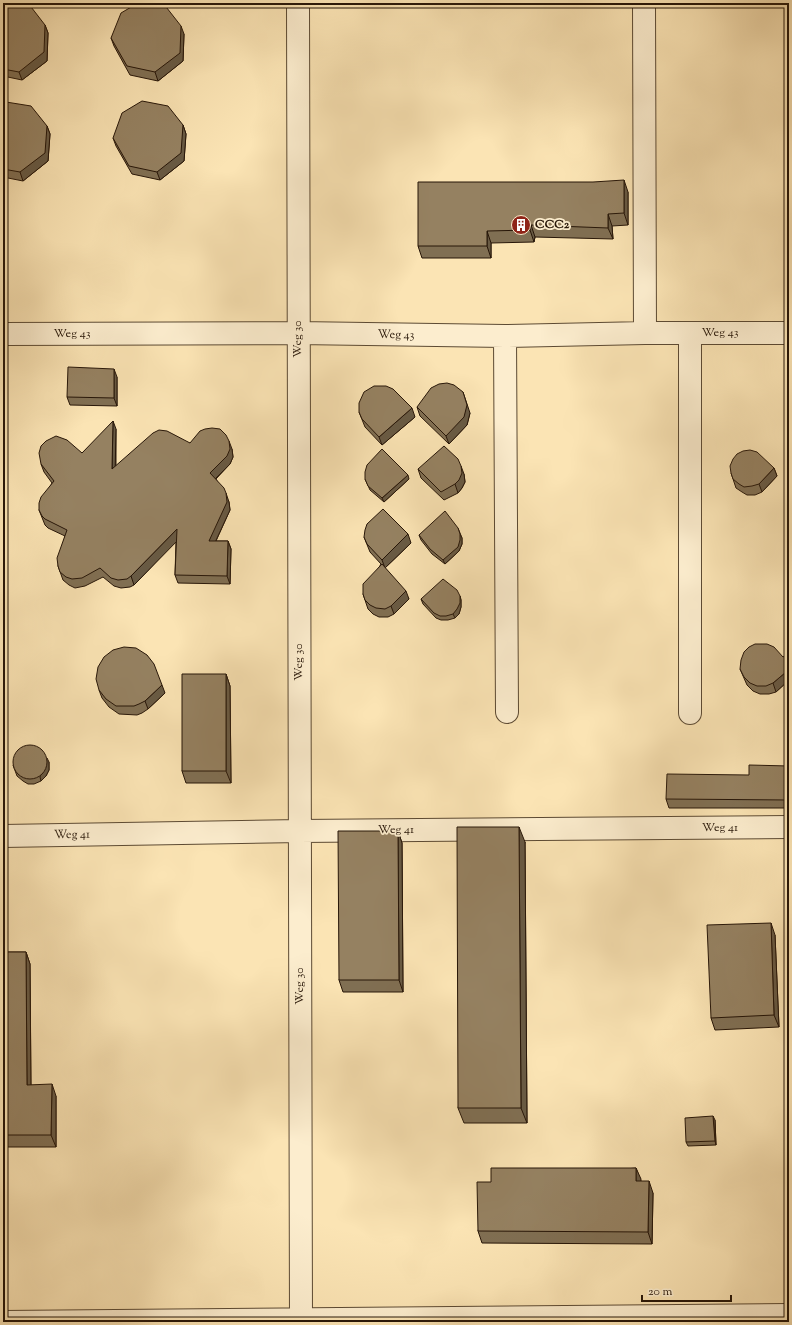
<svg xmlns="http://www.w3.org/2000/svg" width="792" height="1325" viewBox="0 0 792 1325" font-family="'Sorts Mill Goudy',serif">
  <rect width="100%" height="100%" fill="#fbe4b4"/>
  <filter id="stains"><feTurbulence type="fractalNoise" baseFrequency=".005" numOctaves="4"/><feColorMatrix values="0 0 0 0 .2 0 0 0 0 .09 0 0 0 0 .02 0 0 0 .5 -.17"/></filter>
  <radialGradient id="worn" r=".72"><stop offset=".6" stop-color="#630" stop-opacity="0"/><stop offset="1" stop-color="#630" stop-opacity=".3"/></radialGradient>
  <g fill="none" stroke-linecap="round" stroke-linejoin="round">
    <defs>
      <path id="minor" d="M298,3L301,1322
        M644,3L645,333
        M3,334L298,333L505,336L645,333H789
        M505,336L507,712
        M690,713V333
        M3,836L300,831L789,827
        M3,1322L789,1315"/>
    </defs>
    <!-- minor casing -->
    <use href="#minor" stroke="#5c4a33" stroke-width="24"/>
    <!-- minor -->
    <use href="#minor" stroke="#fcedce" stroke-width="22"/>
  </g>
  <!-- wall -->
  <path fill="#806f53" stroke="#271608" d="M3,3L45,25L48,33L47,61L22,80L3,76Z
    M671,3H713L672,5Z
    M184,34L183,61L158,81L130,75L114,46L111,38Z
    M3,104L47,126L50,134L48,161L23,181L3,177Z
    M183,125L186,134L184,161L160,180L132,174L116,146L113,138Z
    M628,192V225L612,226L613,239L535,237L534,242L491,243V258H422L418,246Z
    M117,377V406L70,405L67,397Z
    M417,407L470,413L467,425L449,444L420,416Z
    M359,412L415,417L382,445L365,427Z
    M116,429V466L190,443L232,449L233,457L230,464L216,479L229,502L230,510L216,541H228L231,549L230,584L178,583L175,575L176,541L134,585L130,587L121,588L114,586L103,577L85,586L75,588L69,585L63,580L58,566L65,536L48,528L45,525L39,510L52,483L44,472L41,464L82,453Z
    M789,463V476L785,467Z
    M774,468L777,476L762,492L755,495H747L742,492L736,488L731,473Z
    M418,469L464,474L465,482L462,488L458,493L444,500L421,478Z
    M365,479H409L384,502L370,490Z
    M458,528L462,538V544L459,551L445,564L432,554L421,540L419,535Z
    M364,537L411,543L385,568L409,599L394,614L388,617H379L373,614L368,609L363,594L381,564L370,552Z
    M460,596L461,600V607L459,614L455,618L448,620H441L436,618L423,604L421,599Z
    M789,654V680L776,692L769,694H760L753,691L747,685L740,669L783,657Z
    M226,674L230,686L231,783H186L182,771Z
    M99,690L165,693L148,709L142,713L137,715L119,714L109,707L102,698Z
    M49,762V770L46,776L41,781L34,784H28L23,781L17,776L13,765Z
    M789,766V808H669L666,799Z
    M398,831L402,843L403,992H343L339,980Z
    M525,842L527,1123H464L458,1108Z
    M775,935L779,1027L715,1030L711,1018Z
    M3,952H26L30,964L31,1085L56,1096V1147H3Z
    M715,1120L716,1145L688,1146L686,1142Z
    M636,1168L641,1181L653,1193L652,1244L482,1243L478,1231L491,1182Z"/>
  <!-- shaded-wall -->
  <path fill="#685a44" stroke="#271608" d="M45,25L48,33L47,61L22,80L19,72Z
    M181,26L184,34L183,61L158,81L155,72Z
    M183,125L186,134L184,161L160,180L157,172Z
    M47,126L50,134L48,161L23,181L20,172Z
    M624,180L628,192V225L624,213Z
    M608,214L612,226L613,239L608,228Z
    M531,225L535,237L534,242L530,230Z
    M487,231L491,243V258L487,246Z
    M114,369L117,377V406L114,398Z
    M463,392L470,413L467,425L449,444L446,436Z
    M412,408L415,417L382,445L379,437Z
    M113,421L116,429L115,477L112,469Z
    M229,441L232,449L233,457L230,464L213,481L210,473Z
    M461,466L464,474L465,482L462,488L458,493L455,484Z
    M774,468L777,476L762,492L759,484Z
    M408,475L409,479L384,502L382,498Z
    M226,493L229,502L230,510L212,549L209,541Z
    M177,529L180,538L134,585L131,576Z
    M408,534L411,543L385,568L382,560Z
    M460,534L462,538V544L459,551L445,564L443,560Z
    M228,541L231,549L230,584L227,576Z
    M406,591L409,599L394,614L391,606Z
    M460,596L461,600V607L459,614L455,618L453,614Z
    M786,672L789,680L776,692L773,683Z
    M226,674L230,686L231,783L226,771Z
    M162,685L165,693L148,709L145,701Z
    M47,758L49,762V770L46,776L41,781L40,777Z
    M519,827L525,842L527,1123L521,1108Z
    M398,831L402,843L403,992L399,980Z
    M771,923L775,935L779,1027L774,1015Z
    M26,952L30,964L31,1097L27,1085Z
    M52,1084L56,1096V1147L51,1135Z
    M713,1116L715,1120L716,1145L715,1141Z
    M636,1168L641,1179L640,1192L636,1181Z
    M649,1181L653,1193L652,1244L648,1232Z"/>
  <!-- building -->
  <path fill="#958161" stroke="#271608" d="M3,3H28L45,25L44,52L19,72L3,69Z
    M138,3H163L181,26L180,53L155,72L127,66L111,38L121,13Z
    M142,101L168,106L183,125L181,153L157,172L129,166L113,138L122,113Z
    M6,102L31,106L47,126L45,153L20,172L3,169V104Z
    M624,180V213L608,214V228L531,225L530,230L487,231V246H418V182H593Z
    M68,367L114,369V398L67,397Z
    M447,383L454,385L463,392L467,405L464,417L446,436L417,407L431,388L439,384Z
    M374,386H386L393,389L412,408L379,437L362,419L359,412V403L364,392Z
    M113,421L112,469L153,433L159,430L167,431L190,443L200,431L205,429L212,428L220,429L226,435L229,441L230,449L227,456L210,473L224,488L226,493L227,502L209,541H228L227,576L175,575L177,529L131,576L127,579L118,580L111,578L100,568L82,578L72,579L66,577L60,572L58,566L57,558L67,530L45,519L42,516L39,510V503L41,497L54,481L41,464L39,453L41,446L46,441L56,436L67,440L82,453Z
    M444,446L458,459L461,466L462,473L459,480L455,484L441,492L418,469Z
    M382,449L408,475L382,498L368,486L365,479V472L367,465Z
    M750,450L757,452L774,468L759,484L752,486L744,487L739,484L733,479L731,473L730,466L733,459L737,454L743,451Z
    M789,463V472L785,467Z
    M383,509L408,534L382,560L367,544L364,537L365,530L367,524Z
    M445,511L458,528L460,534V540L458,547L443,560L430,549L419,535Z
    M382,564L406,591L391,606L385,609L376,608L370,605L365,600L363,594V584Z
    M443,579L457,590L460,596V603L457,609L453,614L446,616H440L434,613L421,599Z
    M755,644H767L774,647L783,657L789,654V675L786,672L773,683L766,686H757L750,683L744,677L740,669L741,660L744,652L749,647Z
    M124,647L136,648L147,655L154,664L162,685L145,701L139,704L134,706H116L106,699L99,690L96,679L98,667L104,657L113,650Z
    M182,674H226V771H182Z
    M13 762a17 17 0 1 1 34 0a17 17 0 1 1-34 0Z
    M749,765L789,766V800L666,799L667,774L749,775Z
    M457,827H519L521,1108H458Z
    M338,831H398L399,980H339Z
    M771,923L774,1015L711,1018L707,925Z
    M3,952H26L27,1085L52,1084L51,1135H3Z
    M713,1116L715,1141L686,1142L685,1118Z
    M491,1168H636V1181H649L648,1232L478,1231L477,1182H491Z
    M628,1321V1322H549Z"/>
  <!-- icons -->
  <defs>
    <symbol id="building-disc" viewBox="-11 -11 22 22"><circle r="9.5" fill="#8f2418" stroke="#fcedce"/><path d="M-4-6H4V6H1V3H-1V6H-4ZM-2.5-4.3h1.7v1.8h-1.7ZM.8-4.3h1.7v1.8H.8ZM-2.5-1h1.7V.8h-1.7ZM.8-1h1.7V.8H.8Z" fill="#fff"/></symbol>
  </defs>
  <g fill-rule="evenodd">
    <use href="#building-disc" x="510" y="214" width="22" height="22"/>
  </g>
  <g text-anchor="middle" dominant-baseline="central" stroke-width="3.5" stroke-linejoin="round" paint-order="stroke">
    <!-- poi labels -->
    <g font-size="12" font-weight="bold" fill="#271608" stroke="#fcedce" text-anchor="start">
      <text x="535" y="225">CCC2</text>
    </g>
    <!-- street labels -->
    <g font-size="12" fill="#271608" stroke="#fcedce">
      <text x="720" y="333">Weg 43</text>
      <text x="72" y="334">Weg 43</text>
      <text transform="translate(396 335) rotate(1)">Weg 43</text>
      <text transform="translate(298 339) rotate(-90)">Weg 30</text>
      <text transform="translate(299 662) rotate(-90)">Weg 30</text>
      <text x="720" y="828">Weg 41</text>
      <text x="396" y="830">Weg 41</text>
      <text transform="translate(72 835) rotate(-1)">Weg 41</text>
      <text transform="translate(300 986) rotate(-90)">Weg 30</text>
    </g>
  </g>
  <!-- margin -->
  <rect width="792" height="1325" fill="none" stroke="#fbe4b4" stroke-width="16"/>
  <rect x="4" y="4" width="784" height="1317" fill="none" stroke="#271608" stroke-width="2"/>
  <rect x="8" y="8" width="776" height="1309" fill="none" stroke="#271608"/>
  <!-- scale -->
  <path d="M642 1295v6h89v-6" fill="none" stroke="#271608" stroke-width="2"/>
  <text x="648" y="1295" font-size="12" fill="#271608" stroke="#fcedce" stroke-width="3" paint-order="stroke">20 m</text>
  <rect width="100%" height="100%" filter="url(#stains)"/>
  <rect width="100%" height="100%" fill="url(#worn)"/>
</svg>
